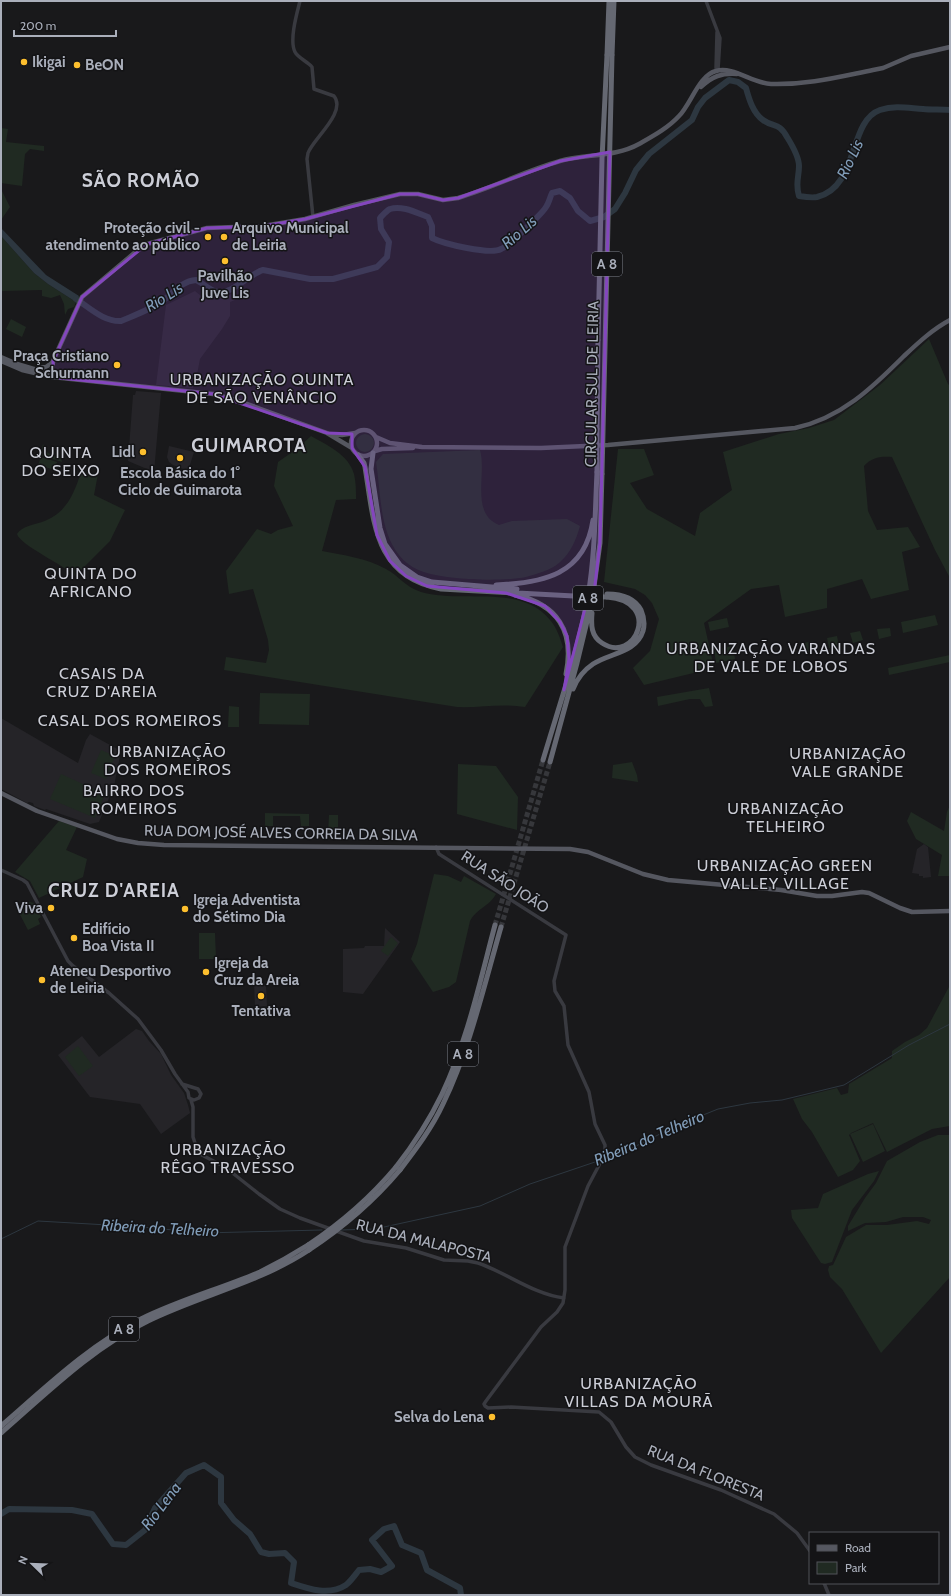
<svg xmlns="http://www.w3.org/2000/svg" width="951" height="1596" viewBox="0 0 951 1596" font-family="Cabin,sans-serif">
  <rect width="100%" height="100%" fill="#19191b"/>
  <!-- built -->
  <path fill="#252428" d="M195,291L206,300H217L236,292L235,300L230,302V316L222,329L200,359L196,380L192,379L191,384L194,385L193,388L156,385L166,305Z
    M136,391L161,393L154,472L128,461L133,395H135Z
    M169,446L194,452L189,468L186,470L173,465L169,462L167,457Z
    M1,718L78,763L86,740L90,734L121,751L114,786L99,822L90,824L46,809L45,810L34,806L33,803L29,802L27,803L1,789Z
    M924,844L928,847L931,877L923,878V876H919V874L912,873L917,849Z
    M385,928L400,942L363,994L343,992V949L364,948L365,946H384Z
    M254,983L266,986L267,1006L255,1007Z
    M136,1029L142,1031L149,1041L161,1054L171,1075L184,1093L188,1105L190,1113L161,1134L140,1104L90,1097L58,1055L82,1036L99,1057Z"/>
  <!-- green -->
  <path fill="#202a22" d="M1,128L8,129L6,142L44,146V151L30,149L25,154L22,186L1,183Z
    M1,189L10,207L1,220Z
    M1,236L34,273L48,284L76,302L74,307L68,309L65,315L64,304L60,295L51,298L42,296V290L1,291Z
    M11,319L26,327L22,337L6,329Z
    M929,339L948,384L950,386V578L935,550L892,457C881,456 872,457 864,466L868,511L877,530L908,527L920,547L902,552L909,590L871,599L862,579L827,589V608L785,617L779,585L751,589L704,623L714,668L644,685L633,668L650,651L659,619L652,603L645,595L635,589L604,582L618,449H644L654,475L630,483L647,509L695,536L700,513L732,490L723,452L779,434L809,428L834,420L880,385Z
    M356 443a9 9 0 1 1 18 0a9 9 0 1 1-18 0Z
    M311,436C327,445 349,455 354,474C356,482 356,491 356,499L336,500L322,551C343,555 366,558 386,569C399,576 405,587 421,592C461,604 521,583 550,620C557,628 560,638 563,647L525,707C502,703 480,708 457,707L224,670L226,657L266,663L269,650L268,640L253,589L229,594L226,571L257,529L271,534L278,530L293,526L274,486L278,462L298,448Z
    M43,444L48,453L61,458L62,462L40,455Z
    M480,450C487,474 470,513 499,525L512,521L567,519L580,526C576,540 571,553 559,563C551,570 537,574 526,577C503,582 443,580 421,571C413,568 404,562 399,555C379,530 381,492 376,462L383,454Z
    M41,457L57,462L55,470L38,465Z
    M81,472L98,474L94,495L125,510L110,541L75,576C64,565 20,545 17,534C22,526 33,525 42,522C66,514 74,494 81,472Z
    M935,615L938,625L903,633L901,622Z
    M727,618L729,627L710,631L708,622Z
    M890,628L891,636L879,639L877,629Z
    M860,631L863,640L853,643L850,633Z
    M837,636L839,646L829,648L827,638Z
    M813,641L816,651L805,653L804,643Z
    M733,646L735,659L716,663L714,650Z
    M950,655V662L889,675L888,668Z
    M709,688L713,706L705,707L700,699H690L658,706L657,697Z
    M260,693L310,694L309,725L259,724Z
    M229,706L239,707V727H228Z
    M101,750L115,756L106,779L91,773Z
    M632,762L637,775L638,782L612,778L613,765Z
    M458,764L496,766L518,797L517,830L457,814Z
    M61,774L105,794L95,818L50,799Z
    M950,805V876H938L942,855L916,839L907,821L911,812L944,831L947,812Z
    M265,813L309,814V826H301L300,816H273V826H265Z
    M329,815H338V835H328Z
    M59,821L77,827L66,850L87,859L83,877L39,898L30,881L15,872Z
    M434,874L448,876L461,882L464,876L496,894C489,907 478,907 470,921L456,982L449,987L433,992L411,959L417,944Z
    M30,902L34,903L41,917L38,919L40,924L28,930L17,909L19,908L21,909L28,905V903Z
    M199,933H215L216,959H199Z
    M391,937L398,943L388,956L381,951Z
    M950,985V1126L932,1129L887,1152L873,1123L851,1133L849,1135L860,1161L853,1170L838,1177L812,1132L802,1119L793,1099L837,1088L841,1095L848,1093L849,1084L892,1058V1051L905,1042L919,1035L927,1028Z
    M78,1046L93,1066L79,1076L65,1057Z
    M873,1124L885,1151L863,1162L850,1134Z
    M938,1135H950V1277L881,1353L842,1289L830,1277L828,1270L829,1266L833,1265L846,1237L866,1225H887L917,1221L929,1224L931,1220L923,1217H903L886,1222L865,1223L848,1231V1226L865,1198L876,1183L887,1161L920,1142Z
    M879,1171L874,1181L852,1210L832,1262L825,1264L821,1263L792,1218L791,1210L818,1208L823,1194L868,1174Z"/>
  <!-- water -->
  <path fill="#2d3740" d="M1,228L46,275L79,296L76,302L48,284L34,273L1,236Z"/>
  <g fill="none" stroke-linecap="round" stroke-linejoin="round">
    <!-- stream -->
    <path stroke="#2d3740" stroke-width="1" d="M604,1159L626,1151L676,1126L718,1109L750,1103L782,1100L844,1085L909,1045L950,1024
      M341,1230L375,1229L480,1206L530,1184L601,1160
      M1,1239L38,1221L143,1227L203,1233L322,1230"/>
    <!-- river -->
    <path stroke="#2d3740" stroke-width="6" d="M76,299C90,308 104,322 121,321C135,315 152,309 164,300C174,292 182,281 196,280C203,283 210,291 218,292C231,295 251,273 263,270L310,279H333L377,267L387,257L389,242L381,229L380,218C383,215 386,211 390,209C402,205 417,213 428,217L432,226V238C444,244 490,255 501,249C508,246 542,214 546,207C549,203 550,197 552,193L560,191L570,198L578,211L590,221L604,217L615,209L625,193L636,170L649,154L692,120L698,107L705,98L729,80L738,82L746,88C749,99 753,113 763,120C774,128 779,122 787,137C792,145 799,157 799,166C799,177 795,184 799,196C805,197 812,198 817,197C859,187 848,121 880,110C895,105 908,108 923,109C932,110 941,109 950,110
      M1,1514L9,1509L72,1510L92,1514L113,1544L126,1545L145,1530L155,1508L186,1473L204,1465L221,1477V1503L234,1520L250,1534L261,1552L269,1554L285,1553L294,1562L291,1583C309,1589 329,1596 346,1585C351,1581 355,1575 359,1570L370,1569L381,1572L392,1566L372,1540L384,1529L394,1526L402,1545L421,1553L427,1570L460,1588L461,1595"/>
    <!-- highway-tunnel -->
    <path stroke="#36373b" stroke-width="5" stroke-dasharray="5 2.5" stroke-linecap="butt" d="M495,925L543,760
      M501,927L550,762"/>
    <!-- minor -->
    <path stroke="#393a40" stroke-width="3.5" d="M300,1C297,13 289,40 295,52C298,58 307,61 312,67L314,89L334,96C347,112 313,139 308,153L307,159L313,217
      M706,1L720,38L718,70
      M717,32L716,68L718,70
      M436,847L439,854L566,935L554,981L555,991L564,1006L568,1045L589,1092L595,1124L605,1145V1154L588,1186L565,1247V1290L563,1303L557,1312L541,1327L486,1401L484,1404L485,1406L488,1408L511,1407L599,1412L611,1422L626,1447L635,1457L651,1465L721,1490L774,1514L797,1533L810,1551
      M1,870L23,880L27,883L68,961L73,966L109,993L138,1019L161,1050L175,1074L188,1092L189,1098L194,1100L199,1098L201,1094L198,1089L182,1084
      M191,1100L193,1107V1137L196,1146L200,1154L225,1167L259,1194L280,1209L300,1218L364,1241L406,1248L444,1260L468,1261L478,1263C507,1273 533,1294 564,1298
      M824,1583L829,1595"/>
    <!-- major -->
    <path stroke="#555760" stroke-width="4.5" d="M701,87C712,76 722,73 737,74
      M1,357L17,364L54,375
      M1,361L22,370L52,377L213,394L236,400L327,433L352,448
      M38,368L46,367L53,362
      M55,376L52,369L53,361L82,297L139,249L147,244L207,228L263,226L305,219L354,205L400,194H418L443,200L458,198C492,188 525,171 560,161C585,154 616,157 639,144C653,136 668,128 679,116C691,104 699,75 716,71C733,66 752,83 771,84C808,85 838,77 873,70L883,68L911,56L950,47
      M351 443a13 13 0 1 1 26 0a13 13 0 1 1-26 0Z
      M330,434L342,435L355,433
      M376,437L390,443L422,447L541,448L608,445L795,428C841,418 872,388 904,356C919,342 933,329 950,320
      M375,451L382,449L413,448
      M1,793L37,811L117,839L138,843L164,845L570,849L588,852L643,874L668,880L781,890L817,896H832L862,892L869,893L900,908L912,912L950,911"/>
    <!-- highway -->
    <path stroke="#656872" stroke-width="5" d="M607,55L609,1
      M612,55L614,1
      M597,429L598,340
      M373,453L371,469L380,528L385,544L400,565L417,577L432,582L517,589
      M358,455L364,463L365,467C374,522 374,577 441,589L574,596
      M496,585C543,583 585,575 593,520
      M515,595C557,604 575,631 566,674
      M592,613C591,625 591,636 602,643C635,665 663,601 607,597
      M573,689C577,679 584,670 593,664C610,653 636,653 643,631C645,624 644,617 641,610C634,597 621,594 607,594
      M543,760C559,706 578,652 588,596C595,555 595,514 597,472
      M550,762L577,663L592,601L600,543L602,474
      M396,1167C414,1144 429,1121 442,1094C467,1042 480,981 495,925
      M400,1170C416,1149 432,1128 443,1104C470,1048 484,986 501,927
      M1,1426C45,1388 88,1346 141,1319C179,1300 220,1289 260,1272C276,1264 292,1255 308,1245
      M1,1433C47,1393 92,1348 148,1321C201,1295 259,1283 309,1250"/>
    <!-- highway-bridge -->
    <path stroke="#656872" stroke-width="5" d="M598,340L602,159L607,55
      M597,472V429
      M602,474L612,55
      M574,596L607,597
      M308,1245C341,1223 370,1198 396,1167
      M309,1250C344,1227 373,1202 400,1170"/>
  </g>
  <!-- marked area -->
  <path fill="#8446be" fill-opacity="0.2" stroke="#8446be" stroke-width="3" stroke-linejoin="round" d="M610,152L600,543L594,593H589L564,690L569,659L567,636L560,622L545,606L506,593L427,586L406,576L390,561L377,535L365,467L352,448V434L327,433L213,394L60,378L53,373V361L82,297L147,244L207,228L263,226L305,219L400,194H418L443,200L458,198L560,161Z"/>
  <!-- markers -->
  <g fill="#fdbf2e" stroke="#141416" stroke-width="1.5">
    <circle cx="24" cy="62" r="4"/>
    <circle cx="77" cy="65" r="4"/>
    <circle cx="208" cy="237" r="4"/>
    <circle cx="224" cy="237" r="4"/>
    <circle cx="225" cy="261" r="4"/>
    <circle cx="117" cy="365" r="4"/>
    <circle cx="143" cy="452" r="4"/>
    <circle cx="180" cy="458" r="4"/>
    <circle cx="51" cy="908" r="4"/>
    <circle cx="185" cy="909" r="4"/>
    <circle cx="74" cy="938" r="4"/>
    <circle cx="206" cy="972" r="4"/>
    <circle cx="42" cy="980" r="4"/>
    <circle cx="261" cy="996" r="4"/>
    <circle cx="492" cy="1417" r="4"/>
  </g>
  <g text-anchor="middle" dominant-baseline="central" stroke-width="3" stroke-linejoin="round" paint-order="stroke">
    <!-- shield labels -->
    <g fill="#141416" stroke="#7d808a" stroke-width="1">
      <rect x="592" y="252" width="30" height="24" rx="3"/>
      <rect x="573" y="586" width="30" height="24" rx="3"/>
      <rect x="448" y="1042" width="30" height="24" rx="3"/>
      <rect x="109" y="1317" width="30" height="24" rx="3"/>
    </g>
    <g font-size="14" font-weight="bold" fill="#aaafbb">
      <text x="607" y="264">A 8</text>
      <text x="588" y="598">A 8</text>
      <text x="463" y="1054">A 8</text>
      <text x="124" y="1329">A 8</text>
    </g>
    <!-- poi labels -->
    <g font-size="15" font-weight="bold" fill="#aaafbb" stroke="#141416" text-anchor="start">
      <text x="32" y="62">Ikigai</text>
      <text x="85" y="65">BeON</text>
      <text x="200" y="228" text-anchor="end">Proteção civil -<tspan x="200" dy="17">atendimento ao público</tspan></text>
      <text x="232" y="228">Arquivo Municipal<tspan x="232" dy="17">de Leiria</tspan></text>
      <text x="225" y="276" text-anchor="middle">Pavilhão<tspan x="225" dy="17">Juve Lis</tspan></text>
      <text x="109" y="356" text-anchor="end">Praça Cristiano<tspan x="109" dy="17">Schurmann</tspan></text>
      <text x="135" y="452" text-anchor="end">Lidl</text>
      <text x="180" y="473" text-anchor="middle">Escola Básica do 1°<tspan x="180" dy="17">Ciclo de Guimarota</tspan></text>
      <text x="193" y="900">Igreja Adventista<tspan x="193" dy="17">do Sétimo Dia</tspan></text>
      <text x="43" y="908" text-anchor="end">Viva</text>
      <text x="82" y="929">Edifício<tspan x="82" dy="17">Boa Vista II</tspan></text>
      <text x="214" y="963">Igreja da<tspan x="214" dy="17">Cruz da Areia</tspan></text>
      <text x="50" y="971">Ateneu Desportivo<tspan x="50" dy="17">de Leiria</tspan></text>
      <text x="261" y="1011" text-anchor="middle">Tentativa</text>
      <text x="484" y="1417" text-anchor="end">Selva do Lena</text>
    </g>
    <!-- street labels -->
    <g font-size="15" fill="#aaafbb" stroke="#141416">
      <text transform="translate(592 384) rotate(-89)">CIRCULAR SUL DE LEIRIA</text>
      <text transform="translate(281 833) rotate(1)">RUA DOM JOSÉ ALVES CORREIA DA SILVA</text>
      <text transform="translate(505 882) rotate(33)">RUA SÃO JOÃO</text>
      <text transform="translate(424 1241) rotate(14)">RUA DA MALAPOSTA</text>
      <text transform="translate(706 1473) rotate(22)">RUA DA FLORESTA</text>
    </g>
    <!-- water labels -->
    <g font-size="16" font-style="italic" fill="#809cb8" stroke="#141416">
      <text transform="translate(850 159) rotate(-65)">Rio Lis</text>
      <text transform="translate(519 232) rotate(-41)">Rio Lis</text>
      <text transform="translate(164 297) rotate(-32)">Rio Lis</text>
      <text transform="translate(649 1138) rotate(-23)">Ribeira do Telheiro</text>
      <text transform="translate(160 1228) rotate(3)">Ribeira do Telheiro</text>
      <text transform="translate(161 1506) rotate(-53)">Rio Lena</text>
    </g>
    <!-- neighbourhood labels -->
    <g font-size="16" letter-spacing="1" fill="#ccced7" stroke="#141416">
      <text x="262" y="379">URBANIZAÇÃO QUINTA<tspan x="262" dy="18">DE SÃO VENÂNCIO</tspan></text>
      <text x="61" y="452">QUINTA<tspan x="61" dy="18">DO SEIXO</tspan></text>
      <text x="91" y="573">QUINTA DO<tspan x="91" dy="18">AFRICANO</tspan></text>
      <text x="771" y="648">URBANIZAÇÃO VARANDAS<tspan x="771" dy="18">DE VALE DE LOBOS</tspan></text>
      <text x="102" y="673">CASAIS DA<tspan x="102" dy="18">CRUZ D'AREIA</tspan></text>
      <text x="130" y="720">CASAL DOS ROMEIROS</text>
      <text x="168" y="751">URBANIZAÇÃO<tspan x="168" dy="18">DOS ROMEIROS</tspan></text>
      <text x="848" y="753">URBANIZAÇÃO<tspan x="848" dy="18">VALE GRANDE</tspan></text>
      <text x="134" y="790">BAIRRO DOS<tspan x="134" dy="18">ROMEIROS</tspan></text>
      <text x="786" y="808">URBANIZAÇÃO<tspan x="786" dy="18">TELHEIRO</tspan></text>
      <text x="785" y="865">URBANIZAÇÃO GREEN<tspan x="785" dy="18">VALLEY VILLAGE</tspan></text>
      <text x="228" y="1149">URBANIZAÇÃO<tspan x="228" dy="18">RÊGO TRAVESSO</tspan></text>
      <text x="639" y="1383">URBANIZAÇÃO<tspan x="639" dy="18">VILLAS DA MOURÃ</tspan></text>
    </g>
    <!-- district labels -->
    <g font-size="19" font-weight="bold" letter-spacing="1" fill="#ccced7" stroke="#141416">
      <text x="141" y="180">SÃO ROMÃO</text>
      <text x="249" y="445">GUIMAROTA</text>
      <text x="114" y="890">CRUZ D'AREIA</text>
    </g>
  </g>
  <!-- border -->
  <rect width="951" height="1596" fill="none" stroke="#aaafbb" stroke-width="4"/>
  <!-- legend -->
  <rect x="809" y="1532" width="130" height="52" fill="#141416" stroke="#505258"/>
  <rect x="817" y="1545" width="20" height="6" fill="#555760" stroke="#505258"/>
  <text x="845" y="1552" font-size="12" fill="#aaafbb">Road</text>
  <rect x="817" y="1562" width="20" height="12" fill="#202a22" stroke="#505258"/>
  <text x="845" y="1572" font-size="12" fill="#aaafbb">Park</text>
  <!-- north arrow -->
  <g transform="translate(32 1564) rotate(293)" stroke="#141416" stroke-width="3" paint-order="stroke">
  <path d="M0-3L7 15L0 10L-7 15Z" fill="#aaafbb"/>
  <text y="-6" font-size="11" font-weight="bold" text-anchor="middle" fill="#aaafbb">N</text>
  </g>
  <!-- scale -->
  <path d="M14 30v6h102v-6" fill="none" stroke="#aaafbb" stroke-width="2"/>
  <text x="20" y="30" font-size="12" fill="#aaafbb" stroke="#141416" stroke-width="3" paint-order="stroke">200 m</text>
</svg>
